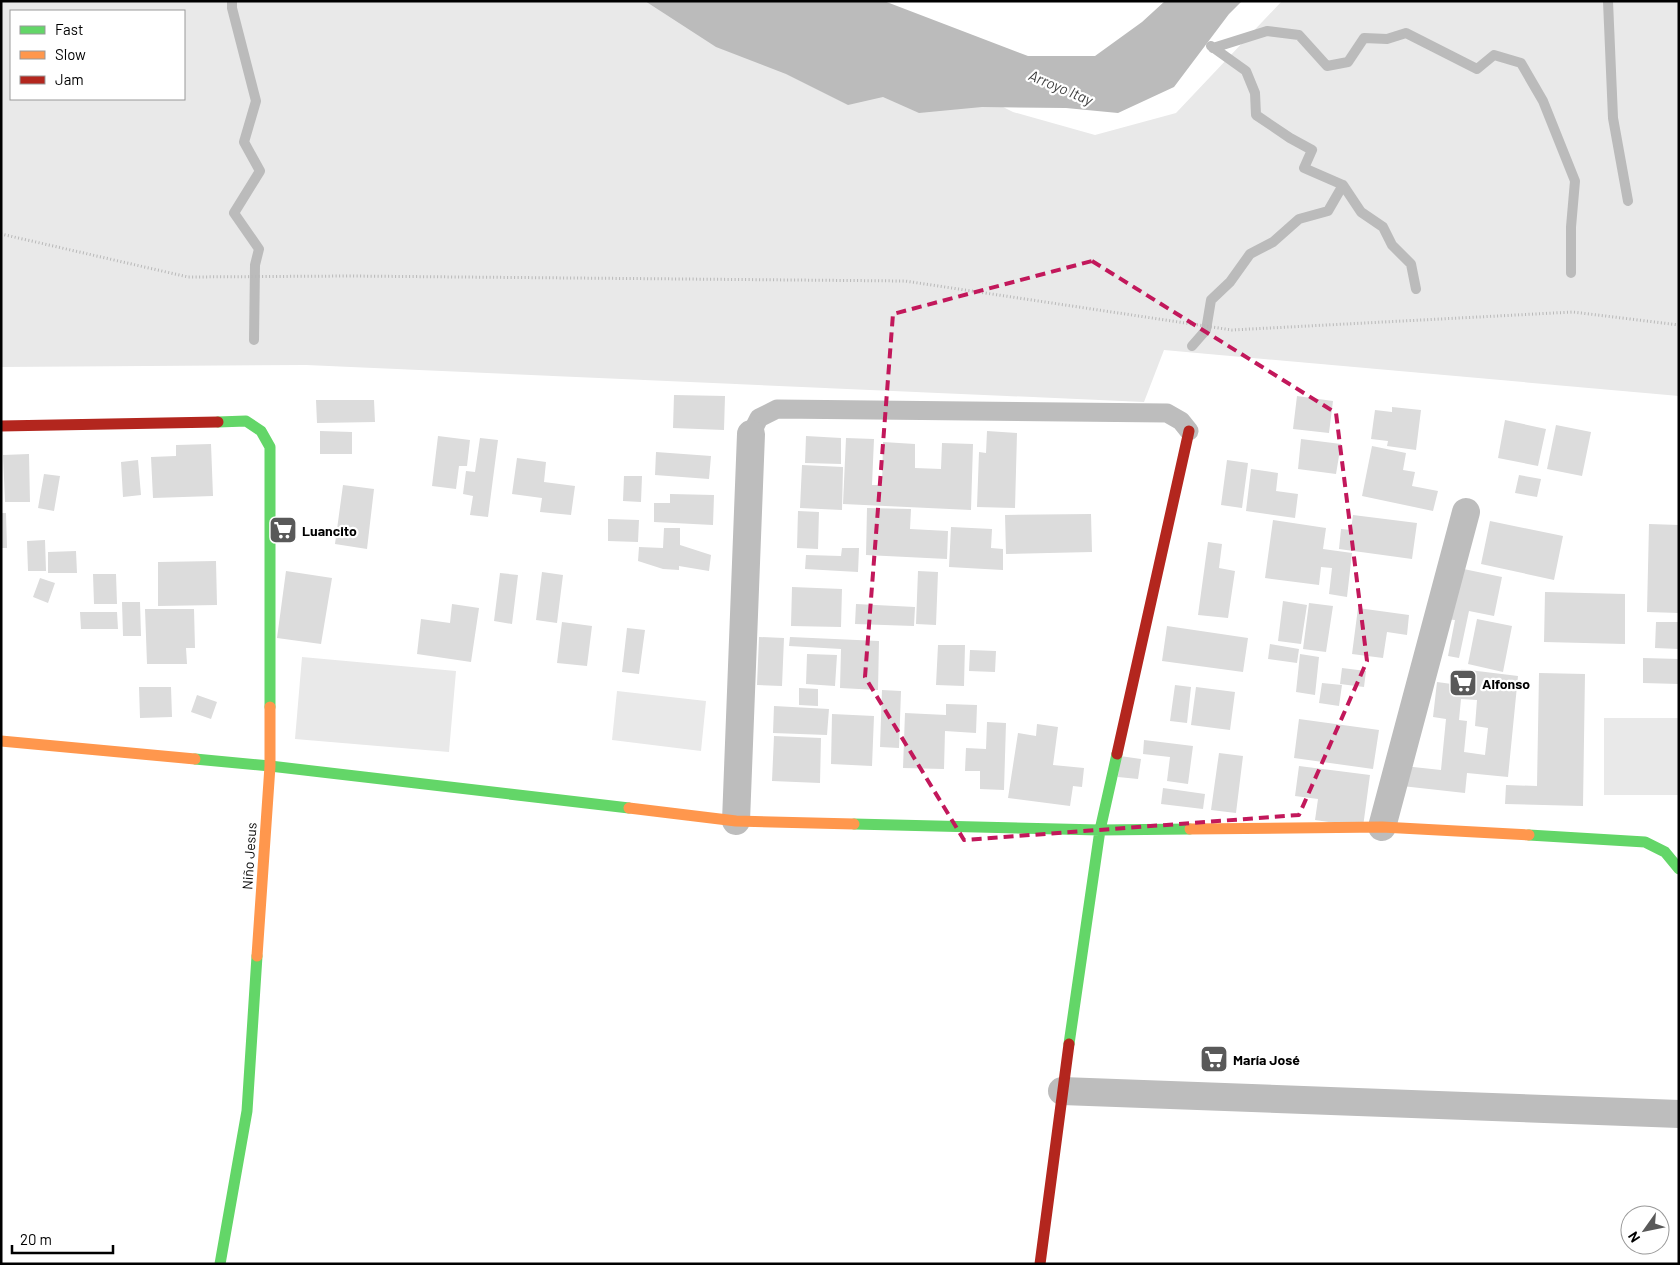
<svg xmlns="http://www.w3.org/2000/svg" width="1680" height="1265" viewBox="0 0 1680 1265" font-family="Barlow,sans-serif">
  <rect width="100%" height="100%" fill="#fff"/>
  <!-- green -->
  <path fill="#e9e9e9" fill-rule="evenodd" d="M1,1H730L905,58L1013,112L1095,135L1176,113L1282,1H1679V396L1164,350L1144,402L306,365L1,367ZM11,11H184V99H11Z
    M302,657L456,671L449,752L295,739Z
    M617,691L706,701L701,751L612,740Z
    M1604,718H1679V795H1604Z"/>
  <!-- water -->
  <path fill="#bbb" d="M645,1H884L1028,56H1095L1142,22L1165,1H1242L1229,14L1174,87L1118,113L1066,108L982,107L919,113L883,97L848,105L786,74L716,47Z"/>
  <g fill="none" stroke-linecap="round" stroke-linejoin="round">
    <!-- stream -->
    <path stroke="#bbb" stroke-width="10" d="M232,1V8L256,101L244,142L260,171L234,213L259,249L255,265L254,340
      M1608,1L1613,118L1628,201
      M1213,48L1267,31L1299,35L1327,66L1348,62L1364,38L1387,39L1406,33L1477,69L1494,55L1521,63L1543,101L1575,181L1571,227V273
      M1343,185L1361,212L1383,227L1392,245L1411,264L1416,289
      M1192,346L1206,330L1211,300L1230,282L1250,254L1273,242L1299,219L1328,211L1343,185L1304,168L1312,150L1290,138L1256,115L1255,93L1246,71L1211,46"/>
  </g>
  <!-- building -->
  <path fill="#dcdcdc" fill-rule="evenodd" d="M674,395L725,396L724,430L673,428Z
    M1297,396L1333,401L1329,433L1293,429Z
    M316,400H374L375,422L317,423Z
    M1392,407L1421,410L1416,450L1387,446L1388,441L1371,439L1375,410L1392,412Z
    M1505,420L1546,429L1538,466L1498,458Z
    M1556,425L1591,432L1582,476L1547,469Z
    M320,431L352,432V454H320Z
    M987,431L1017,433L1015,508L977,507L979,452L986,453Z
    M438,436L470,440L467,466H459L456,489L432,486Z
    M806,436L841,438V464L805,463Z
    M480,438L498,440L488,517L470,515L473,496L463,494L466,471L475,472Z
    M846,438L874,439L872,485H882L883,442L915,444V468L941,469L942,443L973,444L971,510L843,504Z
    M1301,439L1341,444L1336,474L1298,469Z
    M211,444L213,496L153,498L151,457L176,456V445Z
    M1372,446L1406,453L1403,470L1415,472L1412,486L1438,491L1433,511L1362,496Z
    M656,452L711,456L709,479L655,475Z
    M29,454L30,502H5L3,455Z
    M517,458L546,462L544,482L575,486L571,515L540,512L542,498L512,494Z
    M138,460L141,495L123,497L121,462Z
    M1227,460L1248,463L1242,508L1221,505Z
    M802,465L843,467L842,510L800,508Z
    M1251,469L1278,473L1276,491L1298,494L1295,518L1246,511Z
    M44,474L60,476L54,511L38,508Z
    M1519,475L1541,479L1537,497L1515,493Z
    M624,476H642L641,502L623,501Z
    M343,485L374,489L367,549L335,544Z
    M670,494L714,495L713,525L654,522V503H670Z
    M867,508L911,509L910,529L948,531L947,559L866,555Z
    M798,511L819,512L818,549L797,548Z
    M1,513H6L7,548H1Z
    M1091,514L1092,552L1006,554L1005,515Z
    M1353,515L1417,523L1412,559L1339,549L1341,529L1351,530Z
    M608,519L639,520L638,542L608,541Z
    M1273,520L1326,528L1323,549L1352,553L1347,597L1329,594L1332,568L1321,567L1319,585L1265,578Z
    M1490,521L1563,536L1554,580L1481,564Z
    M1649,524L1679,525V613L1647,612Z
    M951,527L992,529L991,548L1003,549V570L949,567Z
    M664,528H680V545L711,555L709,571L679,566V570L663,569L638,561L639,547L663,548Z
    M45,540L46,571H28L27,541Z
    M1208,542L1222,544L1219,568L1235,571L1228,618L1198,615Z
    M842,548H859L858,572L805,569L806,555L841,556Z
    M76,551L77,573H48V552Z
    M216,561L217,605L158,606V562Z
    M1454,567L1502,577L1494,616L1469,611L1459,658L1448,656L1455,620L1444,619Z
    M286,571L332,578L321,644L277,638Z
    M918,571L938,572L936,625L916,624Z
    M542,572L563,575L557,623L536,620Z
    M500,573L518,575L512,624L494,621Z
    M93,574H116L117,604H94Z
    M40,578L55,583L48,603L33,597Z
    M792,587L842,589L841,627L791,626Z
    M1545,592L1625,594V644L1544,642Z
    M1283,601L1307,605L1301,644L1278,641Z
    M122,602H140L141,636H123Z
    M1309,603L1333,606L1326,652L1303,649Z
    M452,604L479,608L471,662L417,654L421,619L450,623Z
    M856,604L915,607L914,626L855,624Z
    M1358,608L1409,615L1407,635L1387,632L1383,658L1352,654Z
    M145,609H194L195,648H186L187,664H147Z
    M80,612H117L118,629H81Z
    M1477,619L1512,626L1503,672L1468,664Z
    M562,622L592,626L587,666L557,663Z
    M1656,622H1679V649L1655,648Z
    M1167,626L1248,638L1243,672L1162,661Z
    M627,628L645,630L639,674L622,672Z
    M759,637L784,638L782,686L757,685Z
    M790,637L879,641L878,690L840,688L841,649L789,646Z
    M1270,644L1299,649L1297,663L1268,659Z
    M938,645H965L964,686L936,685Z
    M970,650L996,651L995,672L969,671Z
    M807,654L837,655L835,686L806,684Z
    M1300,654L1319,657L1315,695L1296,692Z
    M1643,658L1679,659V684L1643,683Z
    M1342,668L1366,671L1364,687L1340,684Z
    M1461,669L1518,676L1508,777L1467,773L1465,793L1402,786L1404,766L1441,770L1446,719L1433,717L1437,682L1459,685ZM1461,699L1477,700L1475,726L1488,728L1485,755L1464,752L1467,721L1459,720Z
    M1539,673L1585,674L1583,806L1505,804L1506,785L1537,786Z
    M1322,683L1342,685L1339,706L1319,703Z
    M1175,685L1191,687L1187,723L1170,721Z
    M139,687H171L172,717L140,718Z
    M1196,687L1235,692L1230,730L1191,725Z
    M799,688L818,689V706L799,705Z
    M882,690L901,691L899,748L880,747Z
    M197,695L217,702L211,719L191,712Z
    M946,704L977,705L976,733L945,731L944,769L903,768L905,713L946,715Z
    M774,706L829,709L827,735L773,733Z
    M832,714L874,716L872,766L831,764Z
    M1299,719L1379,730L1373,769L1294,758Z
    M987,722L1006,723L1004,790L980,789V771H965L966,748L986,749Z
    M1037,724L1058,727L1053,765L1084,768L1082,787L1073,786L1070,806L1008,798L1018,733L1036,736Z
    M774,736L821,738L820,783L772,781Z
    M1144,740L1193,746L1188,784L1167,781L1170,757L1143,754Z
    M1219,753L1243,756L1236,813L1211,810Z
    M1120,756L1141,759L1138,779L1118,777Z
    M1299,766L1370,775L1363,827L1315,820L1318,799L1295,796Z
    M1163,788L1205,794L1203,809L1161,804Z"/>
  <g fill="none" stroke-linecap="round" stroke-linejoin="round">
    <!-- path -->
    <path stroke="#b8b8b8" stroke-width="3" stroke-dasharray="1 2.5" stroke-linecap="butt" d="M1,234L188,277L350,276L905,281L1232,330L1573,312L1679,325"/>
    <!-- lane -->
    <path stroke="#bdbdbd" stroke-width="19" d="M751,434L759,418L777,409L1167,413L1181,421L1189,431"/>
    <!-- street -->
    <path stroke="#bdbdbd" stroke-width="28" d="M736,821L751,434
      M1382,827L1466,512
      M1062,1091L1679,1114"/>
    <!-- fast -->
    <path stroke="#63d668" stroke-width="11" d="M218,422L246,421L261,431L270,447V707
      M195,759L270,766L629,808
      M854,824L1100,830L1190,829
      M1529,835L1645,842L1665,852L1679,869
      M1069,1044L1100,830L1117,754
      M220,1264L247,1111L257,956"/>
    <!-- slow -->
    <path stroke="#ff974d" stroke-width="11" d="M1,741L195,759
      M629,808L736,821L854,824
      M1190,829L1382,827L1529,835
      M257,956L270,766V707"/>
    <!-- jam -->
    <path stroke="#b3261e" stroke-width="11" d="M1,426L218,422
      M1117,754L1189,431
      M1040,1264L1069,1044"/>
  </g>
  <!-- marked area -->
  <path fill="none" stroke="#c2185b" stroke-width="4" stroke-dasharray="10 6" stroke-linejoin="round" d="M1092,261L1336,413L1367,661L1299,815L964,840L865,677L893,314Z"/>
  <!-- icons -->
  <defs>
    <symbol id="supermarket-square" viewBox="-11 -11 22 22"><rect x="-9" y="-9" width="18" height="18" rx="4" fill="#595959" stroke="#fff"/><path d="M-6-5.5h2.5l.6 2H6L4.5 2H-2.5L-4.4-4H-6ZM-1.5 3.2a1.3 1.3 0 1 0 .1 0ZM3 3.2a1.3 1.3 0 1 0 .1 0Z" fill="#fff"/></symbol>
  </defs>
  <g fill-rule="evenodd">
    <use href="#supermarket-square" x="267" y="514" width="32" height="32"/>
    <use href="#supermarket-square" x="1447" y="667" width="32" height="32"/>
    <use href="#supermarket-square" x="1198" y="1043" width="32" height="32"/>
  </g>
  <g text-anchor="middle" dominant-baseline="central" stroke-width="4.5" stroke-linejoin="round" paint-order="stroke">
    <!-- poi labels -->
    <g font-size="14" font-weight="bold" fill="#000" stroke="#fff" text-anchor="start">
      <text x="302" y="530">Luancito</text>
      <text x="1482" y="683">Alfonso</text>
      <text x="1233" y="1059">María José</text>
    </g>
    <!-- street labels -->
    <g font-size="14" fill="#000" stroke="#fff">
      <text transform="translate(249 856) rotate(-86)">Niño Jesus</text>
    </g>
    <!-- water labels -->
    <g font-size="15" font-style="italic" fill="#3f3f3f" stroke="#fff">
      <text transform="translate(1061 87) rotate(23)">Arroyo Itay</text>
    </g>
  </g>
  <!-- border -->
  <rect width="1680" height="1265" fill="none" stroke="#000000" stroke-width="5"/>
  <!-- legend -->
  <rect x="10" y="10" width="175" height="90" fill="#ffffff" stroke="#999999"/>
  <rect x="20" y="26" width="25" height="8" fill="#63d668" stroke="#999999"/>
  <text x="55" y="35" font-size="15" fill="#000000">Fast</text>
  <rect x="20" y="51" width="25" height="8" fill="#ff974d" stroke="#999999"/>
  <text x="55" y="60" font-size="15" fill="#000000">Slow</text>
  <rect x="20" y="76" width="25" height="8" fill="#b3261e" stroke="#999999"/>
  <text x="55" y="85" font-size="15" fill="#000000">Jam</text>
  <!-- north arrow -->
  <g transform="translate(1645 1230) rotate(237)"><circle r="24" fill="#ffffff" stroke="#999999"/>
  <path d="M0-4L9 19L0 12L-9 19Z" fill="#595959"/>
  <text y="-8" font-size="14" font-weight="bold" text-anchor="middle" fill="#000000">N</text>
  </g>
  <!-- scale -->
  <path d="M12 1245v8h101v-8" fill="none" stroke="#000000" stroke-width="2.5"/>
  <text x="20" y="1245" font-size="15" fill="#000000" stroke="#ffffff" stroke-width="4" paint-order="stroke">20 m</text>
</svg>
